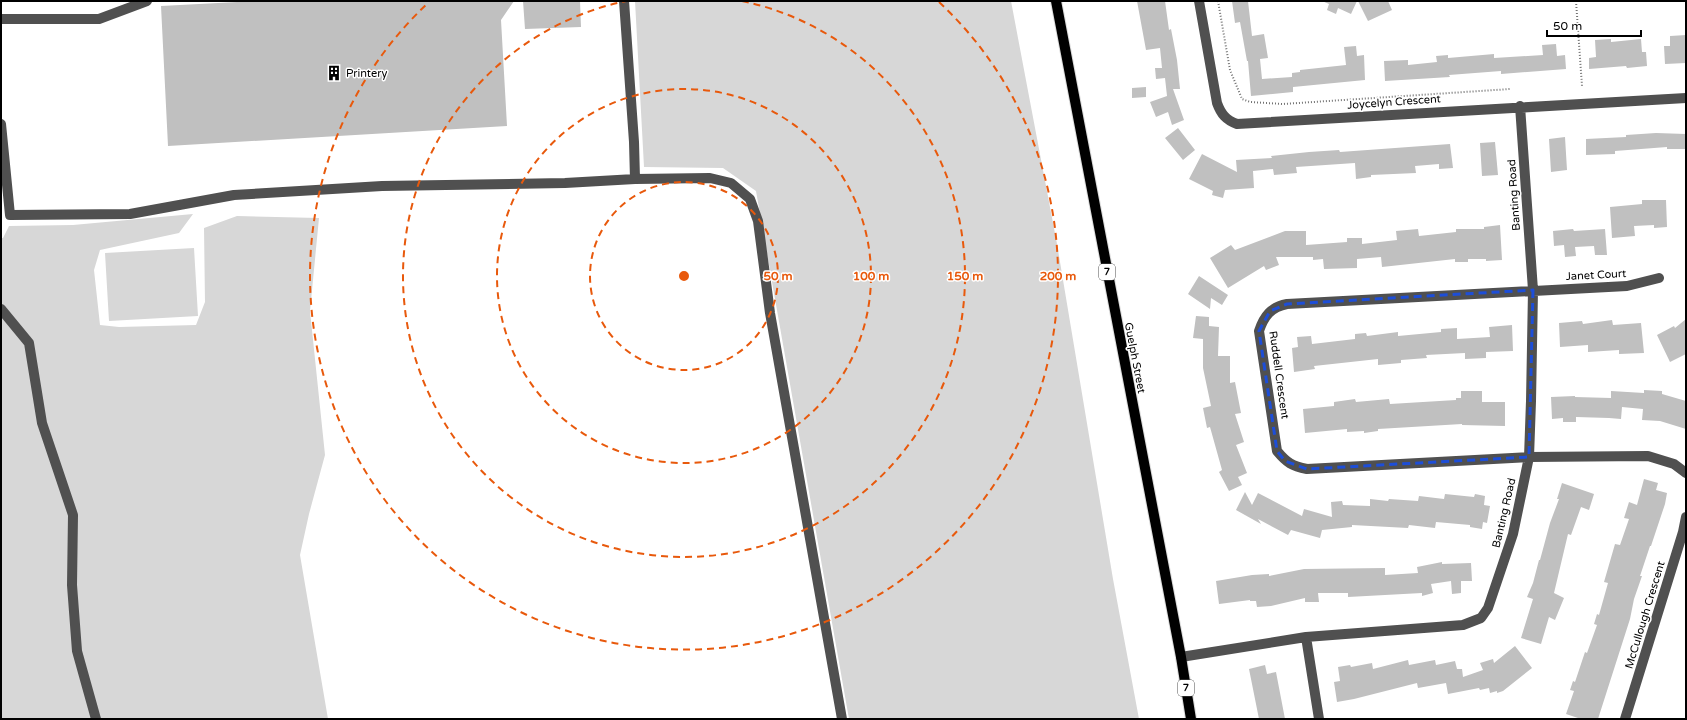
<svg xmlns="http://www.w3.org/2000/svg" width="1687" height="720" viewBox="0 0 1687 720" font-family="'Varela Round',sans-serif">
  <rect width="100%" height="100%" fill="#fff"/>
  <!-- green -->
  <path fill="#d7d7d7" d="M635,1H1011L1057,244L1113,579L1139,719H849L756,191L723,168L644,167Z
    M193,214L179,233L100,250L94,270L100,325L119,327L196,325L205,302L204,228L237,216L319,218L310,311L325,455L309,514L300,555L328,719H1V238H3L9,226L73,225Z
    M194,248L198,316L109,321L105,253Z"/>
  <!-- building -->
  <path fill="#c0c0c0" d="M257,1H514L501,20L507,126L168,146L161,6Z
    M523,1H580L581,27L525,29Z
    M1137,1H1165L1169,30L1171,29L1177,60L1180,89H1173L1184,120L1172,125L1168,112L1156,117L1150,102L1167,96L1165,78L1156,79L1155,68H1162L1160,48L1146,50Z
    M1232,1H1248L1252,36L1264,34L1268,58L1260,59L1262,79L1292,77V73L1300,72V70L1346,65L1344,47L1356,46L1357,56L1364,55L1365,80L1293,87V92L1251,96L1248,61H1247L1240,22L1235,23Z
    M1322,1H1357L1351,14L1338,8L1336,14L1327,10L1329,4Z
    M1358,1H1388L1392,10L1368,21Z
    M1686,35V63L1665,64L1664,46H1670V36Z
    M1611,39V42L1641,39L1642,52H1646L1647,66L1627,68L1626,66L1589,69V58L1596,57L1595,40Z
    M1556,44L1557,56L1565,55L1566,69L1501,74V71L1449,75L1450,77L1385,81L1384,61L1408,60V65L1437,62L1436,56L1448,55V58L1494,54V58L1543,55L1542,45Z
    M1146,87V97L1132,98V88Z
    M1178,128L1195,150L1183,160L1165,138Z
    M1656,133L1686,134V149H1667V147L1615,151V154L1586,155V139L1626,137V135Z
    M1565,137L1567,170L1551,172L1549,139Z
    M1495,142L1498,175L1482,176L1480,143Z
    M1450,144L1453,168L1439,169V164L1415,166L1416,173L1371,175V177L1356,179L1355,163L1296,167L1297,173L1274,175L1273,169L1253,171L1254,188L1225,190L1223,198L1212,195L1213,191L1189,179L1202,154L1237,172L1236,160L1272,158L1271,156L1309,152L1339,150L1340,152Z
    M1642,200H1666L1667,227L1654,228V225L1634,226L1635,236L1612,238L1610,207L1642,204Z
    M1500,225L1502,260L1486,261V259H1468V262H1455V259L1382,267L1381,257L1357,259V268L1324,269L1323,259L1313,260V257H1276L1279,265L1266,270L1264,266L1228,288L1210,258L1231,245L1235,250L1285,231H1306V245L1347,242V238H1362V244L1397,240L1396,231L1418,229L1419,236L1456,232V229H1484V227Z
    M1573,229L1574,231L1605,229L1607,255H1595L1594,246L1575,247L1576,256L1565,257L1564,245L1554,246L1553,231Z
    M1199,276L1228,295L1222,305L1211,298L1210,309L1188,294Z
    M1196,316L1209,317V326L1219,327L1218,356H1230V383L1235,382L1241,413L1235,414L1244,442L1236,445L1247,473L1238,477L1242,485L1229,491L1219,472L1222,470L1210,427L1207,428L1203,408L1211,406L1203,368V339L1193,338Z
    M1686,319V354L1670,362L1657,335L1674,326L1675,328Z
    M1612,320L1613,325L1641,323L1644,353L1619,354V350L1588,352V345L1560,347L1559,323L1582,321L1583,324Z
    M1512,325L1513,351L1486,352V358L1465,359V353L1426,355L1427,358L1401,360V363L1378,365V359L1314,366L1315,369L1294,372L1292,348L1298,347L1297,337L1311,336L1312,344L1355,339V334L1366,333L1367,336L1398,332V336L1441,332V329L1457,328V339L1490,337L1489,327Z
    M1644,390L1662,391V394L1686,401V429L1660,421L1642,420L1643,409L1622,407L1621,419L1609,418L1576,417V422H1563V418L1552,419L1551,397L1575,396V397L1611,398V391L1644,393Z
    M1461,391H1482V402H1505V426L1462,425V424L1378,429V431L1364,433V431L1347,432V429L1305,433L1303,409L1334,406V402L1355,399L1356,402L1389,399L1390,404L1456,400V398H1461Z
    M1644,479L1658,483L1656,490L1667,493L1665,504L1651,546H1650L1640,576H1642L1634,599L1630,619L1598,719H1581L1566,714L1574,691L1570,690L1573,681L1575,682L1585,652L1587,653L1597,625L1594,624L1597,614L1599,615L1608,583L1604,582L1615,544L1620,545L1629,519L1624,518L1629,502L1637,505Z
    M1562,483L1594,494L1589,510L1581,507L1571,535L1568,534L1554,593L1564,598L1555,620L1549,617L1541,644L1521,638L1533,599L1527,597L1533,583L1539,560H1540L1550,523L1559,499H1557Z
    M1245,492L1252,505L1258,493L1302,516L1304,509L1332,517L1331,502L1342,501L1343,505L1370,506V499L1388,501L1389,499L1418,501L1419,496L1444,499L1445,494L1474,497L1475,494L1485,496L1484,505L1490,506L1487,523L1483,522L1482,529L1470,527V525L1436,522L1435,528L1409,525L1408,528L1352,525V527L1322,530L1320,538L1291,530L1288,535L1258,519L1261,524L1236,510Z
    M1442,562V564L1471,563L1472,581H1461V593L1452,594L1451,581L1431,584L1433,593L1422,596V593L1348,597V593H1318L1319,602H1305V598L1271,606L1257,607L1256,601H1250V600L1219,604L1216,581L1252,575L1269,574V576L1304,569L1385,568V575L1418,573L1417,567Z
    M1515,646L1532,668L1503,691L1497,693V691L1490,693L1489,688L1480,690L1479,688L1448,694L1446,683L1418,688L1417,683L1354,699L1337,702L1334,682L1340,681L1338,667L1350,665L1351,667L1372,663L1373,669L1408,660L1409,665L1435,660L1436,665L1455,661L1457,669H1462L1463,677L1483,670L1480,663L1493,659L1494,663Z
    M1265,665L1267,674L1276,672L1285,719H1259L1249,669Z"/>
  <g fill="none" stroke-linecap="round" stroke-linejoin="round">
    <defs>
      <path id="major" d="M1056,1L1181,657L1191,719"/>
    </defs>
    <!-- major casing -->
    <use href="#major" stroke="#dbdbdb" stroke-width="12"/>
    <!-- path -->
    <path stroke="#727272" stroke-width="2" stroke-dasharray="1 2" stroke-linecap="butt" d="M1218,1L1230,70L1242,99L1250,102L1283,104L1510,89
      M1576,1L1582,86"/>
    <!-- minor -->
    <path stroke="#505050" stroke-width="10" d="M1199,1L1217,103C1221,114 1226,120 1237,124L1686,98
      M1,19H99L147,1
      M1,124L10,215L130,214L234,195L382,186L565,183L635,179L634,142L624,1
      M635,179L710,178L731,183L750,199L758,221L770,313L842,719
      M1659,278L1627,286L1287,304C1271,307 1264,316 1259,331L1277,451C1287,463 1292,466 1307,469L1529,457L1648,456L1674,464L1686,473
      M1,309L29,343L42,423L73,515L72,585L77,651L96,719
      M1306,637L1319,719
      M1181,657L1306,637L1463,625L1481,618L1488,608L1513,534L1529,457L1531,401L1533,290L1520,106
      M1625,719L1683,532L1686,517"/>
    <!-- major -->
    <use href="#major" stroke="#000" stroke-width="10"/>
  </g>
  <!-- marked area -->
  <path fill="none" stroke="#1d4ed8" stroke-width="3" stroke-dasharray="8 5" stroke-linejoin="round" d="M1533,290L1529,457L1307,469L1285,461L1277,451L1259,331L1270,311L1287,304Z"/>
  <!-- distance rings -->
  <g fill="none" stroke="#e8590c" stroke-width="2" stroke-dasharray="7 5">
    <circle cx="684" cy="276" r="94"/>
    <circle cx="684" cy="276" r="187"/>
    <path d="M742 1A281 281 0 1 1 626 1"/>
    <path d="M939 2A374 374 0 1 1 429 2"/>
  </g>
  <!-- icons -->
  <defs>
    <symbol id="building-bare" viewBox="-9 -9 18 18"><path d="M-4-6H4V6H1V3H-1V6H-4ZM-2.5-4.3h1.7v1.8h-1.7ZM.8-4.3h1.7v1.8H.8ZM-2.5-1h1.7V.8h-1.7ZM.8-1h1.7V.8H.8Z" fill="#000" stroke="#fff" stroke-width="2.5" paint-order="stroke"/></symbol>
  </defs>
  <g fill-rule="evenodd">
    <use href="#building-bare" x="323" y="62" width="22" height="22"/>
  </g>
  <g text-anchor="middle" dominant-baseline="central" stroke-width="3" stroke-linejoin="round" paint-order="stroke">
    <!-- shield labels -->
    <g fill="#fff" stroke="#4c4c4c" stroke-width="1">
      <rect x="1099" y="264" width="16" height="16" rx="3"/>
      <rect x="1178" y="680" width="16" height="16" rx="3"/>
    </g>
    <g font-size="10" font-weight="bold" fill="#000">
      <text x="1107" y="272">7</text>
      <text x="1186" y="688">7</text>
    </g>
    <!-- poi labels -->
    <g font-size="11" fill="#000" stroke="#fff" text-anchor="start">
      <text x="346" y="73">Printery</text>
    </g>
    <!-- street labels -->
    <g font-size="11" fill="#000" stroke="#fff">
      <text transform="translate(1394 102) rotate(-4)">Joycelyn Crescent</text>
      <text transform="translate(1514 195) rotate(-94)">Banting Road</text>
      <text transform="translate(1596 275) rotate(-3)">Janet Court</text>
      <text transform="translate(1135 358) rotate(79)">Guelph Street</text>
      <text transform="translate(1279 375) rotate(82)">Ruddell Crescent</text>
      <text transform="translate(1504 513) rotate(-77)">Banting Road</text>
      <text transform="translate(1645 615) rotate(-73)">McCullough Crescent</text>
    </g>
  </g>
  <circle cx="684" cy="276" r="6" fill="#e8590c" stroke="#fff" stroke-width="2"/>
  <g font-size="12" text-anchor="middle" font-weight="bold" fill="#e8590c" stroke="#fff" stroke-width="3" stroke-linejoin="round" paint-order="stroke">
    <text x="778" y="280">50 m</text>
    <text x="871" y="280">100 m</text>
    <text x="965" y="280">150 m</text>
    <text x="1058" y="280">200 m</text>
  </g>
  <!-- border -->
  <rect width="1687" height="720" fill="none" stroke="#000000" stroke-width="4"/>
  <!-- scale -->
  <path d="M1547 30v6h94v-6" fill="none" stroke="#000000" stroke-width="2"/>
  <text x="1553" y="30" font-size="12" fill="#000000" stroke="#ffffff" stroke-width="3" paint-order="stroke">50 m</text>
</svg>
